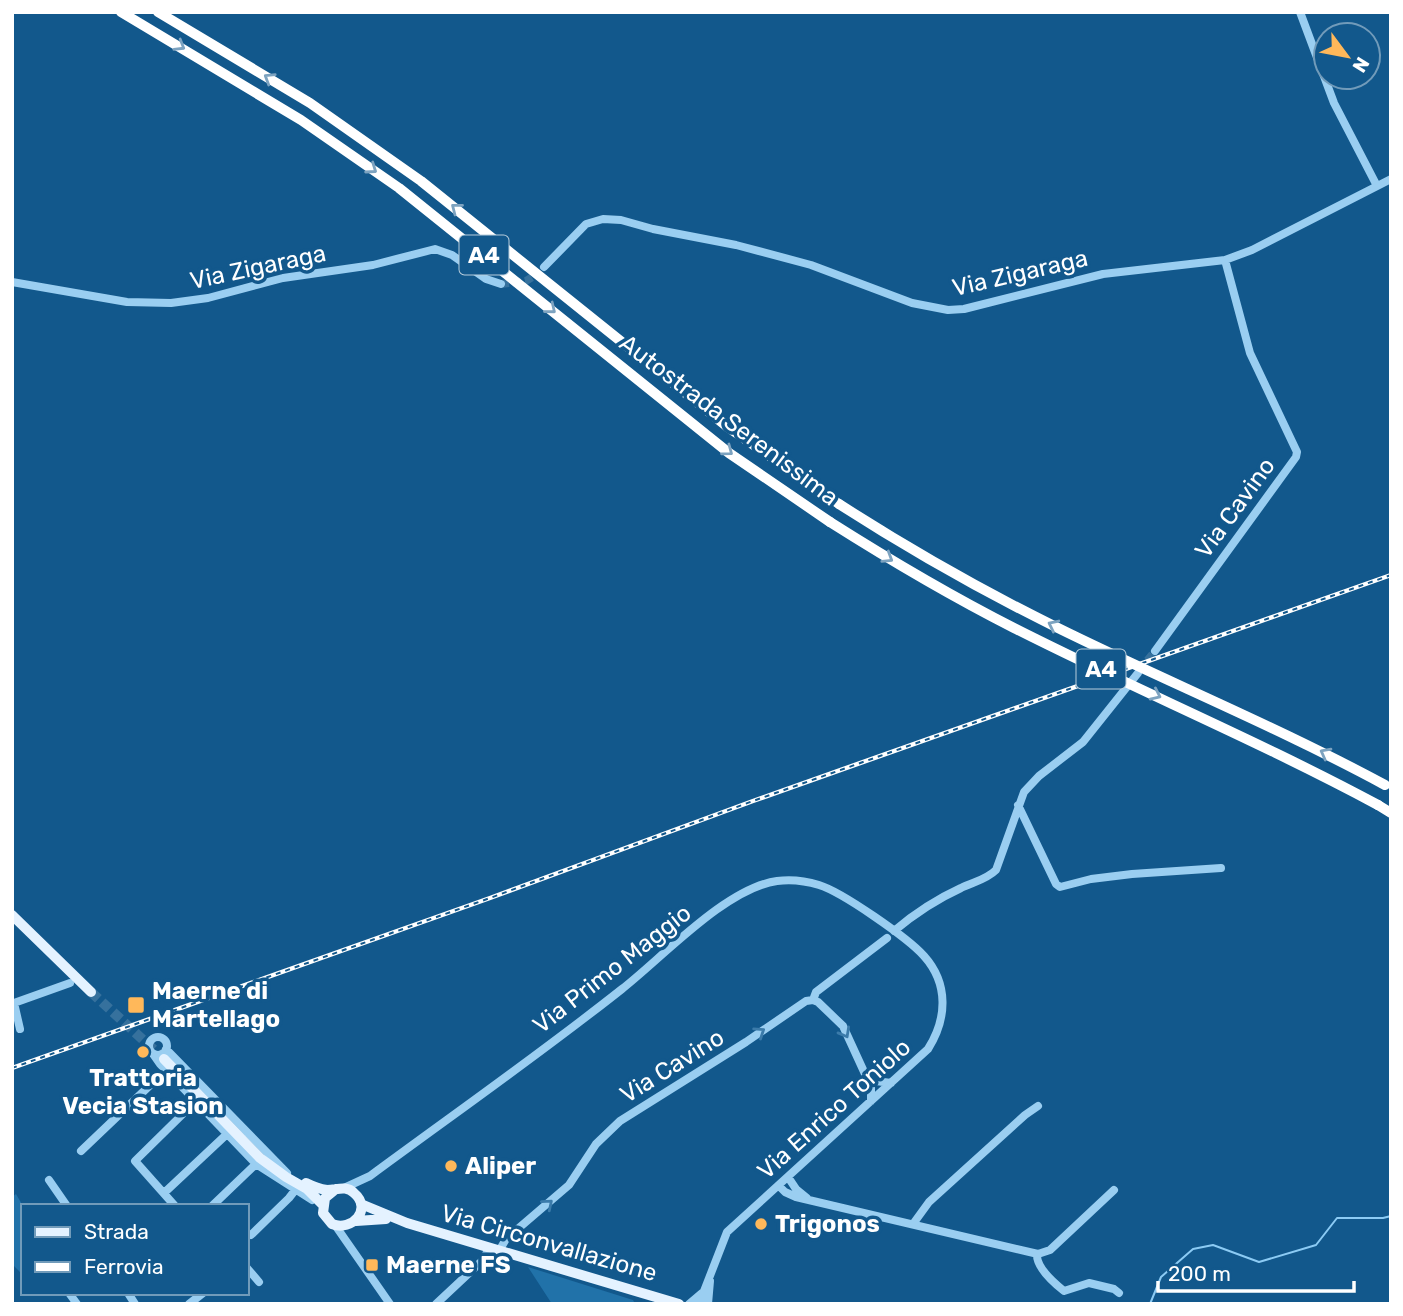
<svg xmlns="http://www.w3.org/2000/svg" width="1403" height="1316" viewBox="0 0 1403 1316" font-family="Rubik,sans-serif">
  <rect width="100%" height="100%" fill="#12588c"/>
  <!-- park -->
  <path fill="#2172a9" d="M16,1194L23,1206V1275L12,1264V1197Z
    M528,1267L633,1300L635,1304H552Z"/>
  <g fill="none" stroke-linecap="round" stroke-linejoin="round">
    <!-- stream -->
    <path stroke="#8ccbf4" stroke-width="2" d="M1150,1304L1161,1277L1193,1249L1213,1245L1259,1262L1316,1245L1337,1218H1383L1391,1216"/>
    <!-- minor-tunnel -->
    <path stroke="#36719d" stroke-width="8" stroke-dasharray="8 4" stroke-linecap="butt" d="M501,284L526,281L540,272
      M1140,670L1155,651"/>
    <!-- major-tunnel -->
    <path stroke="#36719d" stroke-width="10" stroke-dasharray="10 5" stroke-linecap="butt" d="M91,992L164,1059"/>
    <!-- minor -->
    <path stroke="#9acef1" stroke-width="8" d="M1300,12L1334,103L1377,186
      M544,267L586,224L603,219L621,220L653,229L736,245L811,265L912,303L948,310L964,309L1103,274L1225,260L1252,250L1391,179
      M12,282L127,302L171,303L208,298L283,278L373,265L435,249L452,255L486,279L501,284
      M1155,651L1296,457L1297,452L1250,353L1225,260
      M1018,805L1056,884L1060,887L1091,879L1132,874L1221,868
      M894,931C914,914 937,899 961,888C973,882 986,880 996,870L1024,792L1039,776L1083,742L1138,673
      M813,1000L818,1002L843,1026L871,1087V1101
      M20,1029L14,1003L70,983
      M149 1046a9 9 0 1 1 18 0a9 9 0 1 1-18 0Z
      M166,1049L287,1173
      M153,1054L160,1064L256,1164L312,1200
      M867,1075L876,1081L891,1083
      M81,1151L166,1070
      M788,1177L796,1189L807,1198
      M49,1180L67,1206
      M779,1186L785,1192L796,1197L1038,1254L1050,1250L1114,1190
      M344,1188L370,1176C454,1114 540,1054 622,989C663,957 726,888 777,881C791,879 806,881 819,885C842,892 908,938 924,956C949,984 947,1019 928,1049L727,1232L699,1304
      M164,1193L227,1134
      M175,1206L135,1161L196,1101
      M212,1206L256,1164
      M913,1224L929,1202L1025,1115L1038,1106
      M335,1225L390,1304
      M251,1235L289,1198L296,1189
      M499,1251L506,1239L569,1185L596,1144L620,1121L746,1042L806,1001L813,1000L816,992L887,938
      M1037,1254C1036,1267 1054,1283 1064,1291L1089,1283L1114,1289L1119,1293
      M247,1268L259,1282
      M69,1293L77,1304
      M128,1293L135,1304
      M189,1304L203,1293
      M436,1304L483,1260L489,1248
      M689,1304L702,1293
      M708,1304L710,1281"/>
    <!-- major -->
    <path stroke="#e4f2ff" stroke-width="10" d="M12,915L91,992
      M164,1059L260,1158L286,1177L307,1189L323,1205
      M306,1183C312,1186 320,1189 327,1190C337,1190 346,1185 354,1193C373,1209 352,1232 332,1224L323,1213L325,1198L336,1189
      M361,1204L407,1223L679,1304
      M356,1221L386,1219"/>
    <!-- highway -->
    <path stroke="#fff" stroke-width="10" d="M121,12L301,120L399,188L729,453L830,522
      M158,12L310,103L421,181L729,428L839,504
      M1378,805L1391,813"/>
    <defs>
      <path id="rail" d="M12,1068L490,898L753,801L1391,575"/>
    </defs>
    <!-- rail casing -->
    <use href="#rail" stroke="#fff" stroke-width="4.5"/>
    <!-- rail -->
    <use href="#rail" stroke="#12588c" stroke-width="2" stroke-dasharray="5" stroke-linecap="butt"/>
    <!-- highway-bridge -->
    <path stroke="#fff" stroke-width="10" d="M839,504C909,549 981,590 1056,627C1165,681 1278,727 1385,785
      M830,522C890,560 951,596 1014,628C1134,689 1259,741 1378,805"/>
  </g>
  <!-- one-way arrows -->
  <defs><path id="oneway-chevron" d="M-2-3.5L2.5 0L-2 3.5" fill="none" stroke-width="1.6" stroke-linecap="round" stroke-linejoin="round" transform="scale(1.75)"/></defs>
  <g stroke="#7da3c0">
    <use href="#oneway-chevron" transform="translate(180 46) rotate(31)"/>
    <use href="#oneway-chevron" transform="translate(269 78) rotate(-148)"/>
    <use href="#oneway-chevron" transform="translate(372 169) rotate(35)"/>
    <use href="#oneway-chevron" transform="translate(456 208) rotate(-142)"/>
    <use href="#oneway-chevron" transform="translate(551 309) rotate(39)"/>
    <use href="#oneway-chevron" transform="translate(728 451) rotate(37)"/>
    <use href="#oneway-chevron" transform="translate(888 558) rotate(32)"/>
    <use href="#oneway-chevron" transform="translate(1053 625) rotate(-154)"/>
    <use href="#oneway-chevron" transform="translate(1156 695) rotate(25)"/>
    <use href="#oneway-chevron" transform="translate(1325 753) rotate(-152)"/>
  </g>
  <g stroke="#3b7baa">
    <use href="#oneway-chevron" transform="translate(760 1032) rotate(-34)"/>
    <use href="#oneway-chevron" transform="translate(845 1033) rotate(61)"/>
    <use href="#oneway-chevron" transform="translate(548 1204) rotate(-40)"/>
  </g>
  <!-- markers -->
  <g fill="#ffb85a" stroke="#12588c" stroke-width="2.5">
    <rect x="127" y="996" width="18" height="18" rx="3.5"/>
    <circle cx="143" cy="1052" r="7"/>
    <circle cx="451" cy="1166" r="7"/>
    <circle cx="761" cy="1224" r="7"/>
    <rect x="365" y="1258" width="14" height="14" rx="3.5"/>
  </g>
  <g text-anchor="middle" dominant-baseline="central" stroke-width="7" stroke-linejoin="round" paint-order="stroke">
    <!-- shield labels -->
    <g fill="#12588c" stroke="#b8cddc" stroke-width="2">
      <rect x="459.5" y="235.5" width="49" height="39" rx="5"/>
      <rect x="1076.5" y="649.5" width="49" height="39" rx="5"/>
    </g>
    <g font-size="23" font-weight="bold" fill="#fff">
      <text x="484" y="255">A4</text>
      <text x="1101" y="669">A4</text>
    </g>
    <!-- street labels -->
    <g font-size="24" fill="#fff" stroke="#12588c">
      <text transform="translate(258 267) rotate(-12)">Via Zigaraga</text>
      <text transform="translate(1020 273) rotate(-13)">Via Zigaraga</text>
      <text transform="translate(729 420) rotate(37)">Autostrada Serenissima</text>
      <text transform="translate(1235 508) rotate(-54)">Via Cavino</text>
      <text transform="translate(612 969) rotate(-38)">Via Primo Maggio</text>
      <text transform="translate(672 1066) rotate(-32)">Via Cavino</text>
      <text transform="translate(834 1109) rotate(-42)">Via Enrico Toniolo</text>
      <text transform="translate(549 1243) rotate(16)">Via Circonvallazione</text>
    </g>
    <!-- poi labels -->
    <g font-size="24" font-weight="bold" fill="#fff" stroke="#12588c" text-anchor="start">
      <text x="152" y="991">Maerne di<tspan x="152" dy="28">Martellago</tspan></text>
      <text x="143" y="1078" text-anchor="middle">Trattoria<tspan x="143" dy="28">Vecia Stasion</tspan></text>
      <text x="465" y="1166">Aliper</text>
      <text x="775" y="1224">Trigonos</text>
      <text x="386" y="1265">Maerne FS</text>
    </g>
  </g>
  <!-- border -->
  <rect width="1403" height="1316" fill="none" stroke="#ffffff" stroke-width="28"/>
  <!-- legend -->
  <rect x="21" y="1204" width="228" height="91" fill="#12588c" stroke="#719bba" stroke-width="2"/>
  <rect x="35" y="1227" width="35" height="10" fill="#e4f2ff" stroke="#719bba" stroke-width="2"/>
  <text x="84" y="1239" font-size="21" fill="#ffffff">Strada</text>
  <rect x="35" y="1262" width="35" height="10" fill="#ffffff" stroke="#719bba" stroke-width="2"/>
  <text x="84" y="1274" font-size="21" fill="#ffffff">Ferrovia</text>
  <!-- north arrow -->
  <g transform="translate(1347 56) rotate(122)"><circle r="33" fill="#12588c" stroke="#719bba" stroke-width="2"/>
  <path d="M0-5L12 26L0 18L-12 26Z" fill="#ffb85a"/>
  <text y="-10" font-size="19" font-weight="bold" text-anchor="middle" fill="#ffffff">N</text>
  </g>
  <!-- scale -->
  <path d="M1158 1281v10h196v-10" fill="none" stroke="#ffffff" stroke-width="3.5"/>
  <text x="1168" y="1281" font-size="21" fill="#ffffff" stroke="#12588c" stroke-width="5" paint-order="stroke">200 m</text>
</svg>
